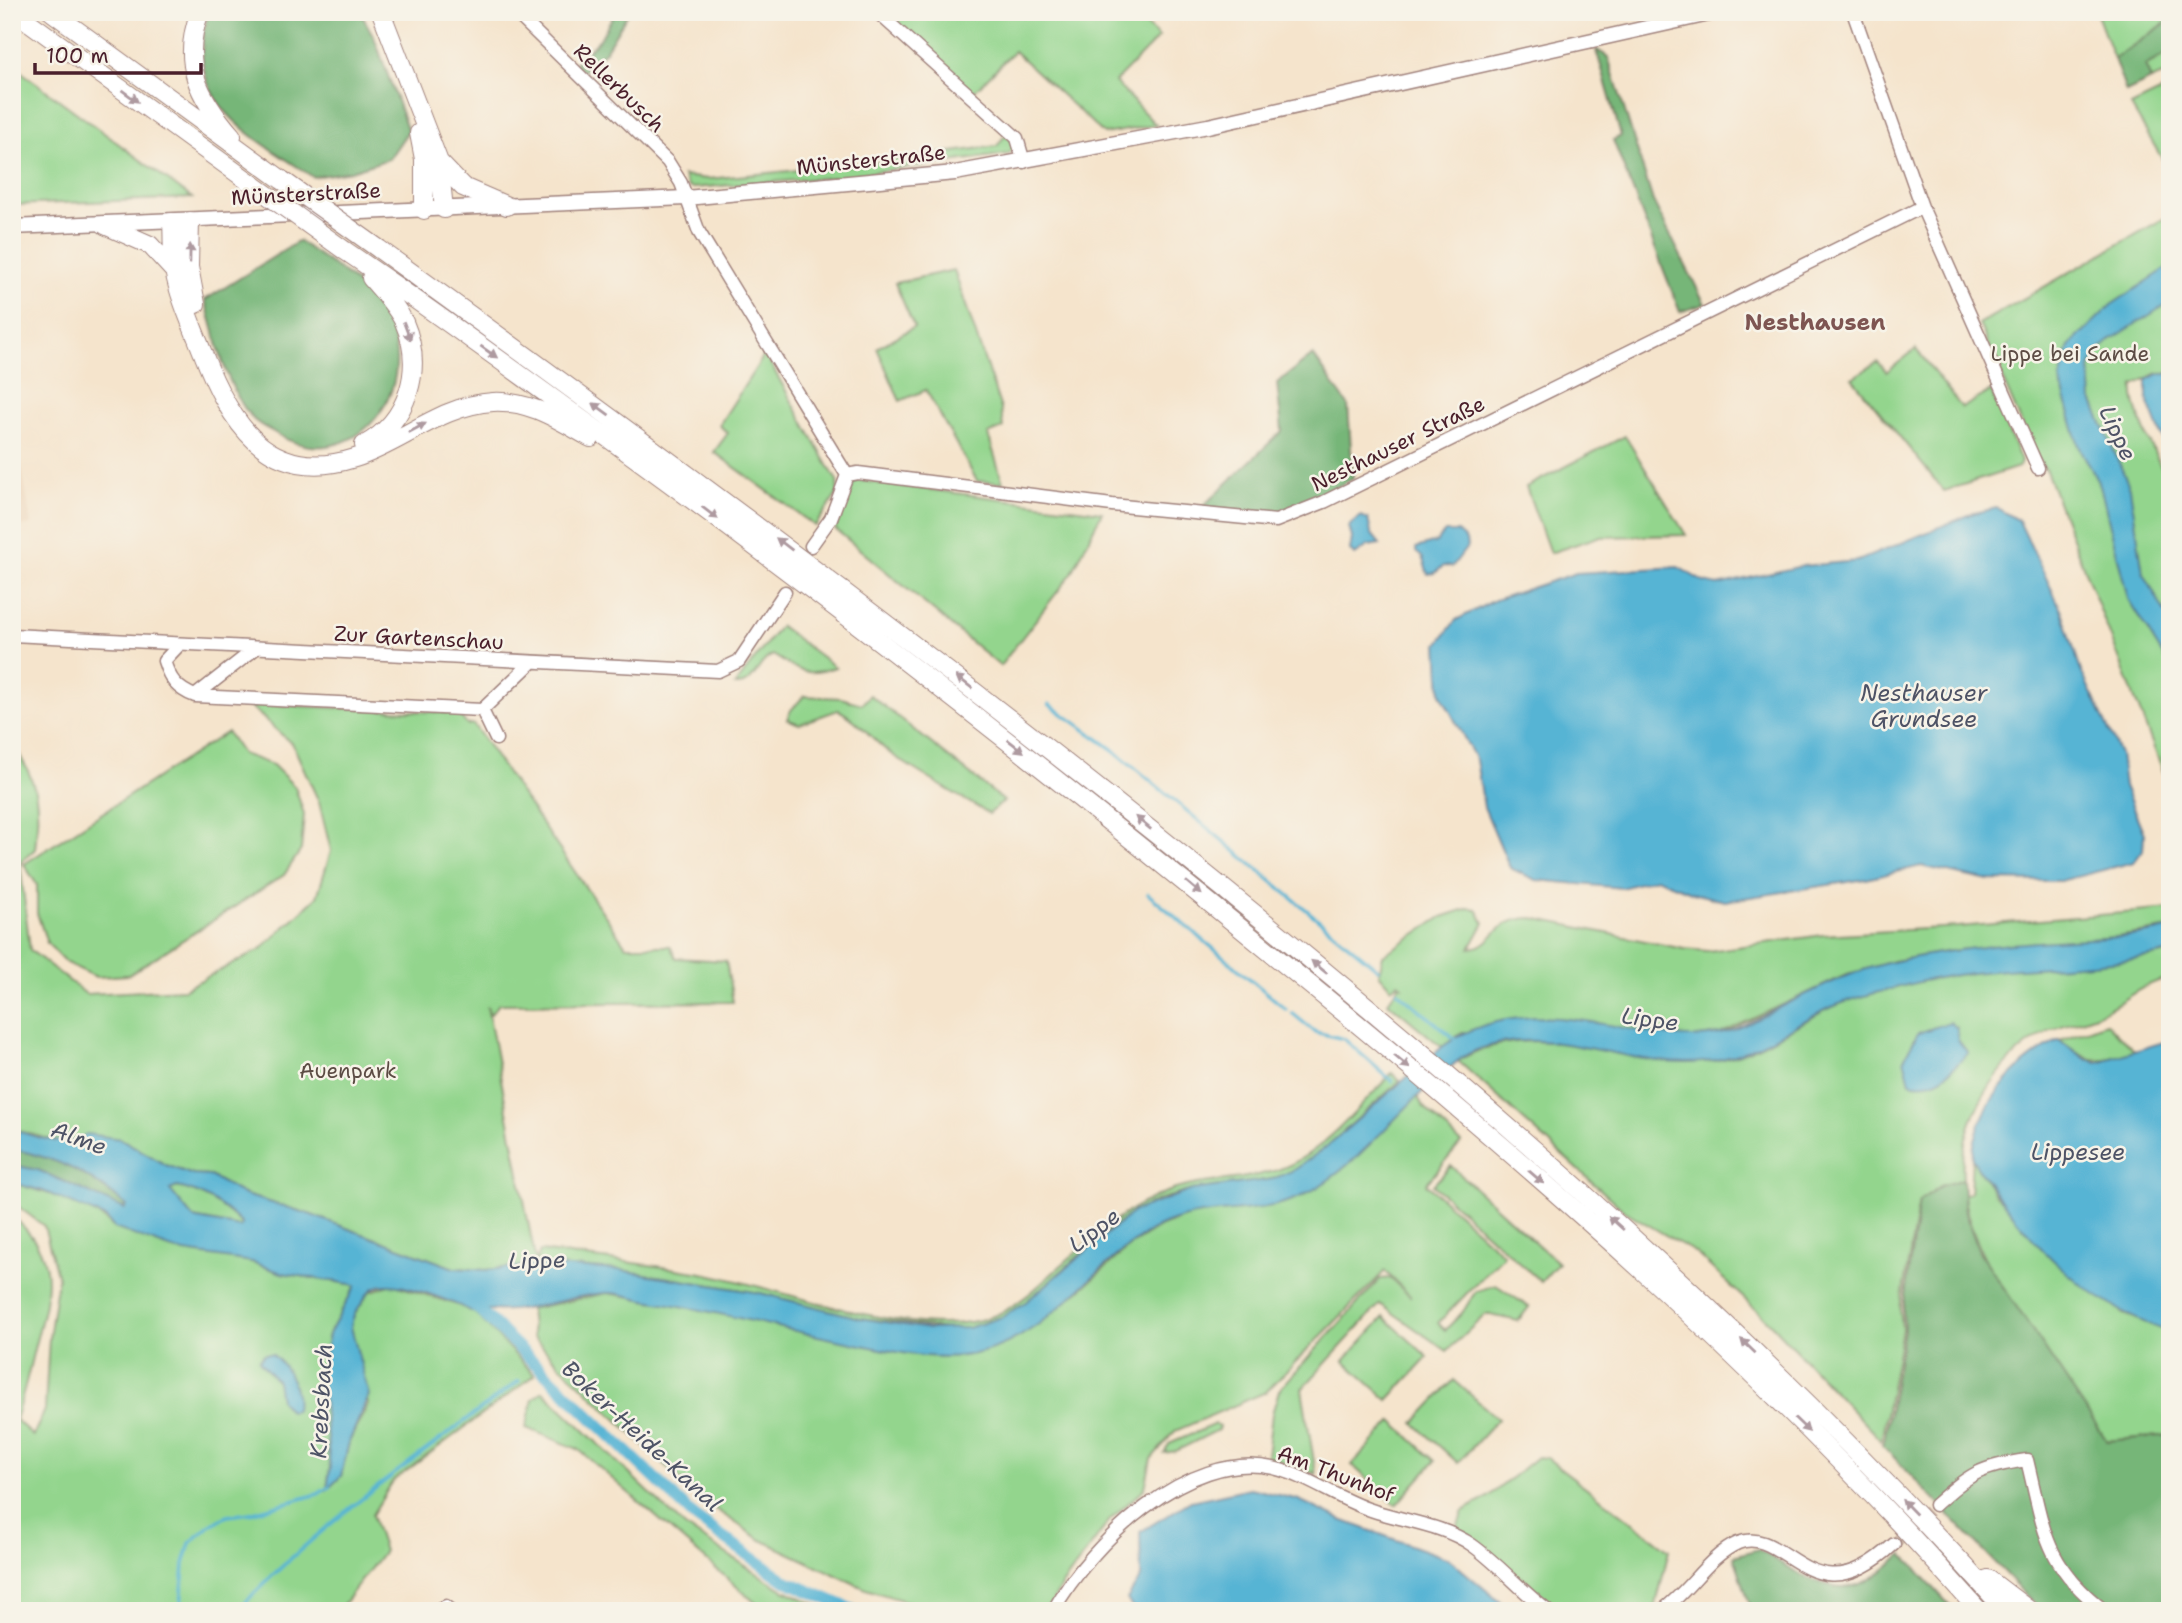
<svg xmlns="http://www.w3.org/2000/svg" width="2182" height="1623" viewBox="0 0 2182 1623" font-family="'Shantell Sans',sans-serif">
  <rect width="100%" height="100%" fill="#f7f3e8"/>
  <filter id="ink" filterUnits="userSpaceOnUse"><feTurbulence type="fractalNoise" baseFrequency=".0143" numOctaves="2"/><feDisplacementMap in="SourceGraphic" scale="14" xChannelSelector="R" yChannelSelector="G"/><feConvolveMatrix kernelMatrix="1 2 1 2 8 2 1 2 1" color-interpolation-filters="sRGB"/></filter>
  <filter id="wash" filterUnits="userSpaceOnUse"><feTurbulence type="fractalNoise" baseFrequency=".00686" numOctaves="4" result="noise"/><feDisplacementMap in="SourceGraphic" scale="28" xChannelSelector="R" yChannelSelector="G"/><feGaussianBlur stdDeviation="1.57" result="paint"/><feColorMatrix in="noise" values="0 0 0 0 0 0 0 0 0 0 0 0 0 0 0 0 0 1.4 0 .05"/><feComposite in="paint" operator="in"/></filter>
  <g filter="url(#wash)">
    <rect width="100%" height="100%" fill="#f5e4cc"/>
    <!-- built -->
    <path fill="#eed6bb" d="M12,434H17L31,525L12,528Z"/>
    <!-- green -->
    <path fill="#93d58d" stroke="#6e7a5c" stroke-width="2" fill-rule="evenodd" d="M888,12H1132L1159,37L1115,82L1156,125L1104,134L1014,51L973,93L884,16Z
      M2096,12H2170V20L2114,59Z
      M2170,52V72L2151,80L2144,66Z
      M12,65L192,198L12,205Z
      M2170,87V172L2131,106Z
      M1006,134L1015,147L1008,154L839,177L693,188L688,187L683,176L708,179L870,163L997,146Z
      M2170,215V373H2158L2134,385C2130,410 2159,460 2170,486V789L2046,471L2035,455L1979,324Z
      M954,270L1001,409L1003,428L988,434L1003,483L977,481L926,390L900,401L877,348L914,327L895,283Z
      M1916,349L1962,408L1991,391L2021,461L2019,467L1944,491L1852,378L1878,362L1887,372Z
      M765,354L837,481L838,493L815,526L714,452L728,433L719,425Z
      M1625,436L1686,535L1598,537L1550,553L1526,487Z
      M855,480L1102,512L1072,573L1000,666L835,529Z
      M780,626L835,667C806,678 798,671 773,655C756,662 756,686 735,685Z
      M870,695L1004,801L989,814C957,795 923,776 891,754C872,740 858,719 838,710L799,724L787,719L791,710L804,696L841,698L862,704Z
      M248,704L458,713L467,725L473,724L478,731L626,946H670L676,958L726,961L733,1002L499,1004L490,1015L487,1006L536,1263L540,1251C595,1259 652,1264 707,1274C786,1289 922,1346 996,1315C1019,1305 1037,1287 1055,1271C1088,1242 1117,1214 1157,1196C1196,1178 1241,1183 1280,1169C1321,1155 1363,1103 1392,1073L1400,1081L1326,1147L1296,1169L1273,1179L1192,1190L1158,1200L1135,1211L1110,1229L1027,1301L1002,1317L968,1328L948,1329L860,1318L760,1293L620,1270L536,1265L486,1270L454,1268L306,1213L245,1195L210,1176L193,1175L166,1165L121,1139L63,1143L12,1129V743C39,784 40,801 35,849L20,863L30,950L86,994L184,989L260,950L317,897L331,851L319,802L293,745Z
      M227,732L242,754L273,765L295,787L304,814L301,850L284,875L128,975L96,977L66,963L47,943L37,913V885L24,864Z
      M1469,908L1477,909L1484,923L1470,948C1497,946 1492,918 1533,918L1684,949L1708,951L1823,935L1958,927L2170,909V928L2117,937L1958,950L1893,961L1844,976L1720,1034L1693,1038L1653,1033H1462L1442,1047L1388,1002L1399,986H1402L1398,983L1391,988L1379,974L1383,955L1442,917Z
      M2170,952V978C2142,983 2123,1003 2098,1014C2082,1021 2063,1024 2047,1032C1997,1060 1958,1121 1963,1179L1941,1186L1919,1201L1900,1308L1902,1329L1881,1441L1769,1322L1696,1253L1623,1210L1458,1061C1531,1015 1622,1064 1701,1062C1750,1061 1793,1024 1836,1005C1903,977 1983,970 2054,965C2093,962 2132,962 2170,952ZM1957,1028L1958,1040L1967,1053L1910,1082Z
      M2106,1023L2135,1051C2098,1062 2091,1066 2060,1040Z
      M1417,1096L1423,1106L1461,1143L1426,1184L1504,1255L1438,1323L1445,1330L1462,1313L1476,1291L1496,1285L1529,1307L1518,1321L1486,1314L1447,1351L1380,1304L1302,1389L1316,1474L1267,1456L1272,1414L1279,1390L1380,1279L1390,1278L1411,1297L1385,1271L1266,1392L1175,1431L1151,1459L1145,1488L1110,1520L1059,1589L1048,1611H937L866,1589L761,1540L699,1498L560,1365L533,1337L530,1309L607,1293L688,1306L887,1350L942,1357L1077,1293L1132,1244L1161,1226L1188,1216L1304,1195L1335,1174Z
      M1972,1159L1996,1195L2124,1314L2170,1332V1435L2107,1441C2065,1382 1968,1262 1964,1194L1970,1193Z
      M1451,1166L1558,1263L1541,1282L1433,1185Z
      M12,1183C41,1191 94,1205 114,1228L252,1262L282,1273L356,1285L329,1334L321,1373L330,1468L327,1489L341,1476L349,1442L368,1404L351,1327L352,1318L369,1292L392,1284L458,1305L475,1313L535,1375L393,1481L372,1515L384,1551L338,1611H12V1569L17,1577L12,1566V1216C60,1256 49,1292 35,1345C29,1369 24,1395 15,1419L33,1436L45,1410L49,1338L58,1278L44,1226L12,1202Z
      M177,1187C203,1192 223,1205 242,1224L240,1227L193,1218L169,1190Z
      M1384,1317L1428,1357L1388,1400L1344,1361Z
      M1454,1380L1498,1419L1458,1463L1414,1423Z
      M543,1391L685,1527L780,1588L829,1611H765L578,1449L526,1428L533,1399Z
      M1392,1421L1435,1461L1396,1505L1352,1465Z
      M1215,1424L1219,1426L1218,1430L1176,1451L1164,1453L1169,1444Z
      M1537,1457L1547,1458L1669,1550L1655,1609L1558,1611L1476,1540L1456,1531L1463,1511L1487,1498Z"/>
    <!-- forest -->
    <path fill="#76b678" stroke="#606a52" stroke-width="2" d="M209,12H360L374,37L408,131L389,159L351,171L313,177C250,135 179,101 209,12Z
      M615,12H629L605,51L583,72L574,64L600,39Z
      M2170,20V52L2145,66L2151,80L2126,92L2114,59Z
      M1596,49L1608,57L1653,201L1705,304L1680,312L1613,140L1621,136Z
      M299,241C325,261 362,281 381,309C430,387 352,482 275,433C268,429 259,425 253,419C225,388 217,339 205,300Z
      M1313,355L1348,405L1353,479L1293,508L1272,513L1201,508L1282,431L1277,383Z
      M12,1149C61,1159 89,1174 127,1206L125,1210L38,1170L12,1165Z
      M1963,1179L1965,1213L1979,1251L2107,1441L2170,1435V1611L2040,1610L1883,1446L1904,1330L1903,1309L1919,1201L1941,1186Z
      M1758,1549C1783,1564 1823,1593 1853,1586C1872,1582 1888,1566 1903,1554L1955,1611H1752L1734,1556Z"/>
    <!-- water -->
    <path fill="#56b4d4" stroke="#506a80" stroke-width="2" fill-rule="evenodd" d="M2170,266V302L2112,339L2098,351L2090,368L2092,400L2130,488L2143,572L2170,622V667L2128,599L2100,485L2079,446L2060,380L2069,346L2111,305Z
      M2158,374H2170V458L2147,398V380Z
      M1997,508L2019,521L2062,611L2081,671L2120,754L2124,786L2144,834L2143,850L2134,862L2060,881L1984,880L1921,866L1866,879L1725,901L1696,894L1656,878L1622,888L1536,880L1510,868L1484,807L1476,760L1441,694L1438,644L1456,620L1495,600L1576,573L1678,567L1704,582L1718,585L1802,566L1858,561L1974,513Z
      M1361,516L1368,519L1371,533L1380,544L1368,546L1355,555L1350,551L1352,538L1349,526Z
      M1445,532H1457L1466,540L1467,547L1452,567L1443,566L1435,573L1428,574L1422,557L1416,552V548L1436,542Z
      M2170,928V952C2084,973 1993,962 1907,985C1884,991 1859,996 1837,1005C1792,1023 1753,1058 1703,1062C1628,1070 1551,1021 1477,1050C1460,1056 1447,1071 1433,1082C1391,1119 1353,1171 1302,1196C1258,1218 1205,1204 1160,1226C1095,1259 1056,1332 983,1352C939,1364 890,1351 847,1342C781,1329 717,1311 651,1301C636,1299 620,1292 606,1293C561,1296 530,1316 479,1309L475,1313C455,1303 397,1278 376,1287C369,1290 365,1297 362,1303C356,1311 352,1317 351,1327L369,1395L349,1442L341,1476L327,1490L330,1468L321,1373L329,1334L356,1285L282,1273L252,1262L178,1251L114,1228L106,1218L43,1191L12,1183V1165L38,1170L125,1209L127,1206C89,1174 61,1159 12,1149V1129C36,1137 67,1149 87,1134L121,1139L166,1165L193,1175L210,1176L245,1195L306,1213L454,1268L486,1270L536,1265L620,1270L760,1293L860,1318L929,1329L968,1328L1002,1317L1027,1301L1134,1211L1192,1190L1273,1179L1296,1169L1326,1147L1442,1047C1503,1002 1571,1018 1640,1031C1666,1036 1694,1040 1720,1034C1742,1029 1762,1016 1782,1006C1818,988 1856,969 1896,961C1948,950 2001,944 2054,941C2092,938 2133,939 2170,928ZM177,1187C203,1192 223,1205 242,1224L240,1227L193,1218L170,1190Z
      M1950,1022L1957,1028L1958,1040L1968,1053C1951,1071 1936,1089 1910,1082L1904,1059L1918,1033Z
      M2059,1040L2086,1059L2098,1062L2170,1040V1332C2080,1303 2023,1235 1972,1159C1977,1104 2013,1065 2059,1040Z
      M264,1354H272C289,1368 299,1389 296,1410L289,1411L280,1400L277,1381L259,1361Z
      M1250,1488L1299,1500L1341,1520L1449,1559L1511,1611H1134L1127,1599L1141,1577L1140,1532L1191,1501Z"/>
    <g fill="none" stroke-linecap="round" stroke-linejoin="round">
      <!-- stream -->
      <path stroke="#56b4d4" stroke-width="3.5" d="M1049,704L1112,749L1378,969
        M1148,894L1286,1009
        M1397,991L1457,1041
        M1292,1013L1315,1032L1344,1039L1392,1081
        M174,1611L181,1606L184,1564L190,1543L209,1526L227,1516L250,1513L318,1494L329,1487
        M237,1611C321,1522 422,1454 519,1381"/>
      <!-- canal -->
      <path stroke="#56b4d4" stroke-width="12" d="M468,1299L696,1518L784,1580L855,1611"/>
    </g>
  </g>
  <g filter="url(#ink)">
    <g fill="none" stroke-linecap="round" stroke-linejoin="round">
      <!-- minor-tunnel -->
      <path stroke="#d3bdac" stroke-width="12" stroke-dasharray="12 6" stroke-linecap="butt" d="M1894,1544L1935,1505"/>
      <defs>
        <path id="minor" d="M515,12L668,162L681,183L699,232L847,475L831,518L811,546
          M877,12L1017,138L1024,162
          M1853,12L1922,207L2038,468
          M847,475L858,473L1112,505L1276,521L1324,502L1922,207
          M12,635L718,671L739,661L785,592
          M180,644L164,661C170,680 177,689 195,696L256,648
          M195,696L482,710L531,663
          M482,710L496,739
          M1935,1505C1971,1473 1979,1467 2027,1460C2044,1529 2044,1565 2105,1611
          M436,1611L446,1606L452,1611
          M1053,1611C1091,1543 1188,1449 1273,1468C1309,1476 1337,1499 1371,1510C1403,1521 1444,1525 1472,1545C1499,1564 1521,1591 1548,1611
          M1661,1611C1688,1593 1708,1556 1738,1543C1786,1524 1811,1622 1894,1544"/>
        <path id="major" d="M12,227L686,198L955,173L1208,126L1718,12"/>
        <path id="highway" d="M15,12L248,181
          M52,12L282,180
          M200,12C180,63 199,98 232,136
          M381,12L439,162L444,209
          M419,133L424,159V210
          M439,162L463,187L507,206
          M190,221L189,267L196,304
          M172,222C173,238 172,255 174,270C179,297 192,325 202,351C229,421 267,486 355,458C402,443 441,405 493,402C530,400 560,421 591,438
          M105,225L150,245L174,271
          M379,249C689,473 992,698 1288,941C1541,1149 1787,1367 2006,1611
          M344,250C418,300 490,353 562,405C809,582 1047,769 1282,962C1528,1162 1769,1373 1979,1611
          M364,445C409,421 424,368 404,322C396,305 383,292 371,278
          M1988,1579L2030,1611"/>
      </defs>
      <!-- minor casing -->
      <use href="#minor" stroke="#a0827c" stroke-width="15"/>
      <!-- major casing -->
      <use href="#major" stroke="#a0827c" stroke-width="17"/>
      <!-- highway casing -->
      <use href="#highway" stroke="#a0827c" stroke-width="20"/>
      <!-- minor -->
      <use href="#minor" stroke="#fff" stroke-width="12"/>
      <!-- major -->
      <use href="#major" stroke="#fff" stroke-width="14"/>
      <!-- highway -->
      <use href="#highway" stroke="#fff" stroke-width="18"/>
      <defs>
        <path id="highway-bridge" d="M282,180L379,249
          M248,181L344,250"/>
      </defs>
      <!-- highway-bridge casing -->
      <use href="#highway-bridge" stroke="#a0827c" stroke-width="20" stroke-linecap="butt"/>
      <!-- highway-bridge -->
      <use href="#highway-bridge" stroke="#fff" stroke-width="18"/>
    </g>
    <!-- one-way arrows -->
    <defs><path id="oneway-solid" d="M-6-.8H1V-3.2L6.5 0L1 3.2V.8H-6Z" transform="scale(1.75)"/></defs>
    <g fill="#ae9aa0">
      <use href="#oneway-solid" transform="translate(130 96) rotate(36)"/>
      <use href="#oneway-solid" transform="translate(190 254) rotate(-89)"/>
      <use href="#oneway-solid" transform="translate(407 331) rotate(69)"/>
      <use href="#oneway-solid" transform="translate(489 352) rotate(35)"/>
      <use href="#oneway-solid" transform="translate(601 409) rotate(-144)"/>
      <use href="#oneway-solid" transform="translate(417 428) rotate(-28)"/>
      <use href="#oneway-solid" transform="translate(710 513) rotate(37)"/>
      <use href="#oneway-solid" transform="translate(784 544) rotate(-143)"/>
      <use href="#oneway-solid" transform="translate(964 682) rotate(-142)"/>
      <use href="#oneway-solid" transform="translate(1016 746) rotate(38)"/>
      <use href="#oneway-solid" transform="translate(1143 823) rotate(-141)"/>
      <use href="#oneway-solid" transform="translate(1194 888) rotate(40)"/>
      <use href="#oneway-solid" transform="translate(1319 967) rotate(-141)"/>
      <use href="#oneway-solid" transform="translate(1402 1062) rotate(40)"/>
      <use href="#oneway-solid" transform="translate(1536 1177) rotate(41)"/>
      <use href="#oneway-solid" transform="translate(1616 1223) rotate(-138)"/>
      <use href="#oneway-solid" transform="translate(1748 1346) rotate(-136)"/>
      <use href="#oneway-solid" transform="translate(1802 1425) rotate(44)"/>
      <use href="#oneway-solid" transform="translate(1909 1507) rotate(-134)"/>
    </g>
  </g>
  <g text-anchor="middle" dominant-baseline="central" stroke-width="5" stroke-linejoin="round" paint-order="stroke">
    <!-- street labels -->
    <g font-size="21" fill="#4a1f2b" stroke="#f7f3e8">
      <text transform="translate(619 88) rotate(44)">Rellerbusch</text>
      <text transform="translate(871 160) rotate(-6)">Münsterstraße</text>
      <text transform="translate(306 194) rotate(-3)">Münsterstraße</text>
      <text transform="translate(1398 444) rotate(-26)">Nesthauser Straße</text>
      <text transform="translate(419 638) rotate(3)">Zur Gartenschau</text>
      <text transform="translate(1336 1474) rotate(21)">Am Thunhof</text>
    </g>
    <!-- park labels -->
    <g font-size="21" fill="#5c4c44" stroke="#f7f3e8">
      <text x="2070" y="354">Lippe bei Sande</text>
      <text x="348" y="1071">Auenpark</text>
    </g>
    <!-- neighbourhood labels -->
    <g font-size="23" font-weight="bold" fill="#7e5552" stroke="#f7f3e8">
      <text x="1815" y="322">Nesthausen</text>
    </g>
    <!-- water labels -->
    <g font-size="23" font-style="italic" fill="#4e5366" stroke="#f7f3e8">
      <text transform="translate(2118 433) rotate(65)">Lippe</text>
      <text x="1924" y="693">Nesthauser<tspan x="1924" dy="26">Grundsee</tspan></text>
      <text transform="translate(1650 1019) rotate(8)">Lippe</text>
      <text transform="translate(79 1138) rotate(20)">Alme</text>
      <text x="2078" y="1152">Lippesee</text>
      <text transform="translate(1094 1230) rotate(-37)">Lippe</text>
      <text transform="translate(537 1260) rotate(-2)">Lippe</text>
      <text transform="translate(321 1401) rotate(-87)">Krebsbach</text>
      <text transform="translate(642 1436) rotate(43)">Boker-Heide-Kanal</text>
    </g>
  </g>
  <!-- margin -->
  <rect width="2182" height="1623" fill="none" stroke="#f7f3e8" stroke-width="42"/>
  <!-- scale -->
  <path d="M35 63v10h166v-10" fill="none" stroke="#4a1f2b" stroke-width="3.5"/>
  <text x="46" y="63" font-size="21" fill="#4a1f2b" stroke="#f7f3e8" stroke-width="5" paint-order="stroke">100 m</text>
</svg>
